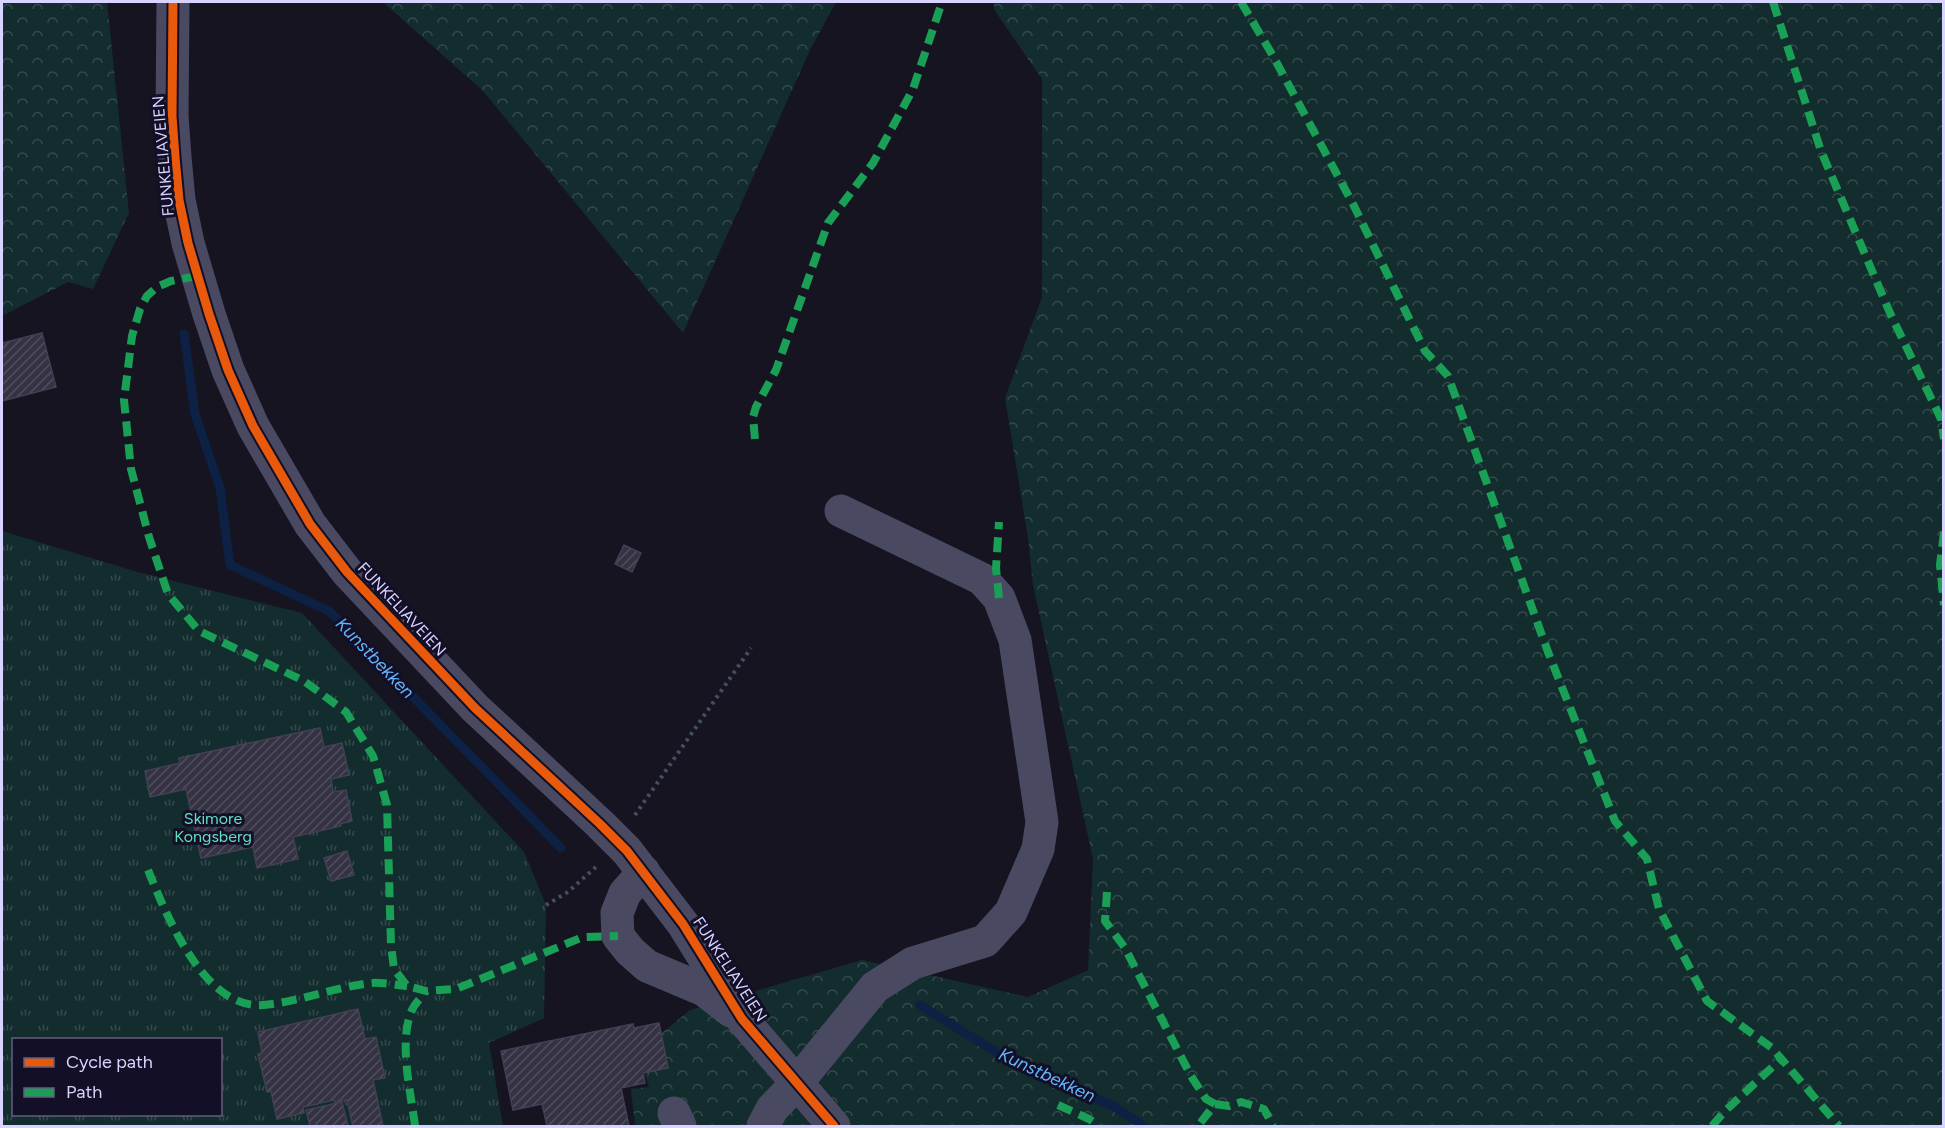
<svg xmlns="http://www.w3.org/2000/svg" width="1945" height="1128" viewBox="0 0 1945 1128" font-family="Figtree,sans-serif">
  <defs>
    <pattern id="grass-tufts" width="24" height="20" patternUnits="userSpaceOnUse" patternTransform="scale(1.5)"><rect width="24" height="20" fill="#132c2d"/><path d="M3 7l-1-3M5 7V3M7 7l1-3M15 17l-1-3M17 17v-4M19 17l1-3" fill="none" stroke="#354a4c"/></pattern>
    <pattern id="forest-crowns" width="20" height="18" patternUnits="userSpaceOnUse" patternTransform="scale(1.5)"><rect width="20" height="18" fill="#132c2d"/><path d="M2 6a3 3 0 1 1 6 0M12 15a3 3 0 1 1 6 0" fill="none" stroke="#354a4c"/></pattern>
    <pattern id="building-hatch" width="6" height="6" patternUnits="userSpaceOnUse" patternTransform="scale(1.5)"><rect width="6" height="6" fill="#343243"/><path d="M-1 1l2-2M0 6l6-6M5 7l2-2" fill="none" stroke="#514f5f"/></pattern>
  </defs>
  <rect width="100%" height="100%" fill="#161421"/>
  <!-- grass -->
  <path fill="url(#grass-tufts)" fill-rule="evenodd" d="M2,531L134,571L302,613L524,852L546,905L544,1018L489,1043L503,1126H2ZM14,1040H220V1114H14Z"/>
  <!-- forest -->
  <path fill="url(#forest-crowns)" d="M2,2H107L129,213L93,289L68,282L2,316Z
    M383,2H836L810,50L683,333L483,91Z
    M993,2H1943V1126H635L631,1089L649,1087L640,1058L647,1045L690,1010L862,960L1028,997L1088,970L1093,859L1033,585L1028,538L1005,398L1042,297V79L995,11Z"/>
  <g fill="none" stroke-linecap="round" stroke-linejoin="round">
    <!-- stream -->
    <path stroke="#0d2144" stroke-width="9" d="M184,334L195,414L220,488L230,565L329,611L561,848
      M920,1005L1017,1065L1113,1106L1144,1126"/>
  </g>
  <!-- building -->
  <path fill="url(#building-hatch)" stroke="#433f54" stroke-width="1.5" d="M42,333L56,387L2,401V343Z
    M624,545L641,553L632,572L615,564Z
    M320,728L324,747L342,743L349,775L331,779L333,792L346,790L352,821L340,824L341,826L293,837L298,859L257,868L253,847L201,858L186,789L150,797L145,771L180,763L179,758Z
    M347,851L354,875L331,881L324,858Z
    M358,1009L365,1039L376,1037L385,1078L373,1080L383,1126H353L347,1100L335,1102L334,1100L303,1107L304,1113L277,1119L271,1091L267,1092L258,1054L262,1053L258,1032Z
    M659,1023L668,1068L643,1073L645,1083L621,1088L629,1126H547L542,1104L513,1110L501,1051L633,1024L634,1028Z
    M342,1102L348,1126H310L306,1110Z"/>
  <g fill="none" stroke-linecap="round" stroke-linejoin="round">
    <!-- path -->
    <path stroke="#44505f" stroke-width="4" stroke-dasharray="3 4.5" stroke-linecap="butt" d="M635,815L751,648
      M546,905L568,892L597,866"/>
    <!-- minor -->
    <path stroke="#4a4962" stroke-width="33" d="M173,2L172,116L175,157L179,200L188,243L209,314L228,370L253,426L310,524L347,572L475,708L600,824L627,851L683,924L742,1019L834,1126
      M644,872L625,893L617,913L618,936L630,951L647,966L704,990L731,1011
      M674,1113L680,1126
      M763,1126L772,1109L796,1084L875,987L913,963L985,941L1011,912L1038,849L1042,822L1015,640L999,598L982,579L841,511"/>
    <!-- quiet -->
    <path stroke="#1a9f57" stroke-width="8" stroke-dasharray="15 8" stroke-linecap="butt" d="M1241,2L1273,56L1353,204L1425,351L1448,376L1548,652L1615,821L1647,859L1659,909L1707,1001L1772,1048L1839,1126
      M1773,2L1821,151L1890,313L1941,419L1944,439
      M197,276L171,281L157,287L147,296L140,309L132,336L124,400L131,469L149,537L168,594L199,631L304,681L346,712L373,756L387,805L391,945L394,969L407,986L426,991L456,989L583,937L618,936
      M755,439L753,417L756,407L776,370L828,223L873,163L913,89L942,2
      M1944,532L1940,565L1944,605
      M999,598L996,568L999,522
      M148,870C166,914 204,1010 263,1005C299,1002 335,987 371,983C382,982 396,985 407,986
      M1107,892L1105,921L1125,948L1191,1076L1206,1099L1215,1104L1198,1126
      M1215,1104L1229,1106L1241,1102L1264,1109L1273,1126
      M1058,1105L1089,1119L1099,1126
      M415,1126C411,1093 398,1041 412,1010C415,1003 422,997 426,991
      M1712,1126L1725,1111L1781,1059"/>
    <defs>
      <path id="cycleway" d="M173,2L172,116L175,157L179,200L188,243L209,314L228,370L253,426L310,524L347,572L475,708L600,824L627,851L683,924L742,1019L834,1126"/>
    </defs>
    <!-- cycleway casing -->
    <use href="#cycleway" stroke="#130f26" stroke-width="13"/>
    <!-- cycleway -->
    <use href="#cycleway" stroke="#e8590c" stroke-width="9"/>
  </g>
  <g text-anchor="middle" dominant-baseline="central" stroke-width="6" stroke-linejoin="round" paint-order="stroke">
    <!-- street labels -->
    <g font-size="16" fill="#d9d4ff" stroke="#130f26">
      <text transform="translate(163 156) rotate(-95)">FUNKELIAVEIEN</text>
      <text transform="translate(402 609) rotate(47)">FUNKELIAVEIEN</text>
      <text transform="translate(730 969) rotate(57)">FUNKELIAVEIEN</text>
    </g>
    <!-- park labels -->
    <g font-size="16" fill="#5fe0c0" stroke="#130f26">
      <text x="213" y="818">Skimore<tspan x="213" dy="18">Kongsberg</tspan></text>
    </g>
    <!-- water labels -->
    <g font-size="18" font-style="italic" fill="#62b6ff" stroke="#130f26">
      <text transform="translate(375 658) rotate(46)">Kunstbekken</text>
      <text transform="translate(1047 1075) rotate(25)">Kunstbekken</text>
    </g>
  </g>
  <!-- border -->
  <rect width="1945" height="1128" fill="none" stroke="#d9d4ff" stroke-width="6"/>
  <!-- legend -->
  <rect x="12" y="1038" width="210" height="78" fill="#130f26" stroke="#625e7d" stroke-width="1.5"/>
  <rect x="24" y="1058" width="30" height="9" fill="#e8590c" stroke="#625e7d" stroke-width="1.5"/>
  <text x="66" y="1068" font-size="18" fill="#d9d4ff">Cycle path</text>
  <rect x="24" y="1088" width="30" height="9" fill="#1a9f57" stroke="#625e7d" stroke-width="1.5"/>
  <text x="66" y="1098" font-size="18" fill="#d9d4ff">Path</text>
</svg>
